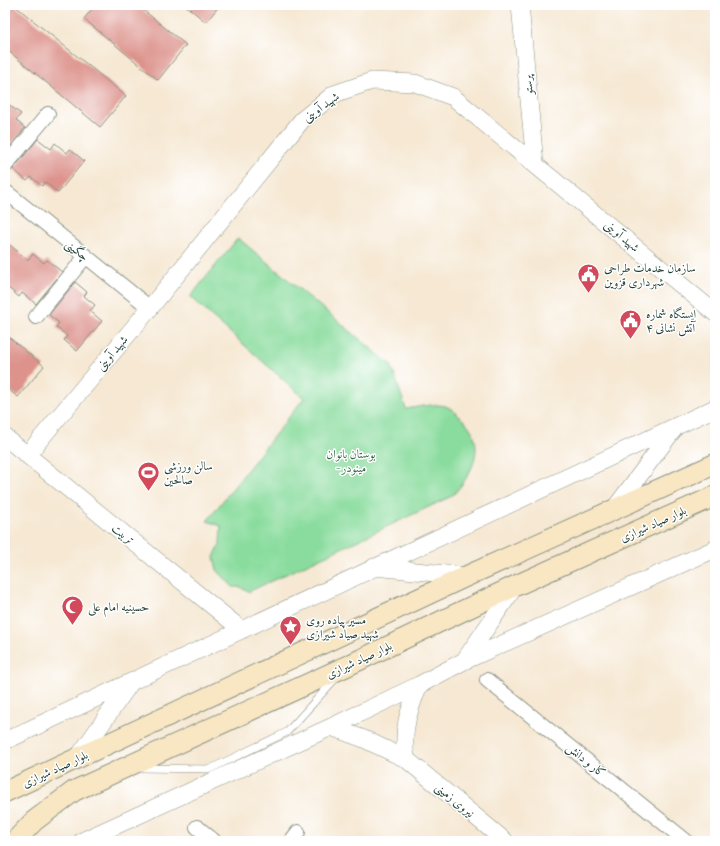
<svg xmlns="http://www.w3.org/2000/svg" width="720" height="846" viewBox="0 0 720 846" font-family="'IM FELL French Canon',Amiri,serif">
  <rect width="100%" height="100%" fill="#fff"/>
  <filter id="ink" filterUnits="userSpaceOnUse"><feTurbulence type="fractalNoise" baseFrequency=".025" numOctaves="2"/><feDisplacementMap in="SourceGraphic" scale="8" xChannelSelector="R" yChannelSelector="G"/><feConvolveMatrix kernelMatrix="1 2 1 2 8 2 1 2 1" color-interpolation-filters="sRGB"/></filter>
  <filter id="wash" filterUnits="userSpaceOnUse"><feTurbulence type="fractalNoise" baseFrequency=".012" numOctaves="4" result="noise"/><feDisplacementMap in="SourceGraphic" scale="16" xChannelSelector="R" yChannelSelector="G"/><feGaussianBlur stdDeviation="0.9" result="paint"/><feColorMatrix in="noise" values="0 0 0 0 0 0 0 0 0 0 0 0 0 0 0 0 0 1.4 0 .05"/><feComposite in="paint" operator="in"/></filter>
  <g filter="url(#wash)">
    <rect width="100%" height="100%" fill="#f6e8d3"/>
    <!-- green -->
    <path fill="#89dc9d" stroke="#548c68" d="M238,238L391,365L406,409C419,407 432,403 445,406C450,407 456,413 460,417C489,441 474,473 452,496L248,592L240,587H233L217,570L214,557L220,544L221,526L207,521L304,398L190,297Z"/>
    <g id="blocks">
      <!-- building -->
      <path fill="#dd938c" d="M5,5H14L126,96L100,127L5,48Z
        M95,5H137L186,45L158,80L84,19Z
        M185,5H220L206,22Z
        M5,102L21,114L16,120L25,128L5,153Z
        M38,139L51,149L55,143L67,153L70,149L84,161L58,193L45,182L42,186L31,177L27,181L13,169Z
        M5,241L28,260L33,254L44,263L47,260L62,272L36,304L22,293L19,297L5,285Z
        M75,282L87,292L84,296L95,305L90,311L102,321L77,351L64,340L67,336L56,327L59,323L49,315Z
        M5,334L44,366L18,397L5,387Z"/>
    </g>
  </g>
  <g filter="url(#ink)">
    <use href="#blocks" fill-opacity="0" stroke="#8a9284" stroke-width="1"/>
    <g fill="none" stroke-linecap="round" stroke-linejoin="round">
      <defs>
        <path id="service" d="M139,768L210,769L287,732L336,678"/>
        <path id="minor" d="M5,166L48,114
          M5,191L150,308
          M36,317L86,256
          M487,680L686,841
          M197,827L214,841
          M291,841L298,832"/>
        <path id="tertiary" d="M520,5L535,164
          M5,437L242,630
          M27,455L150,308L302,120L334,94L372,81L415,83L453,97L715,313
          M615,508L674,429
          M374,567L467,576
          M464,661L515,586
          M331,727L364,739L406,759L505,841
          M5,741L715,408
          M77,759L131,682
          M406,759C402,729 408,713 419,685
          M82,841L331,727L419,685L464,661L715,549"/>
        <path id="secondary" d="M5,792L467,576L715,464
          M15,841L34,821L74,791L349,665L515,586L715,496"/>
      </defs>
      <!-- service casing -->
      <use href="#service" stroke="#8a9284" stroke-width="8"/>
      <!-- minor casing -->
      <use href="#minor" stroke="#8a9284" stroke-width="16"/>
      <!-- tertiary casing -->
      <use href="#tertiary" stroke="#8a9284" stroke-width="18"/>
      <!-- secondary casing -->
      <use href="#secondary" stroke="#8a9284" stroke-width="22"/>
      <!-- service -->
      <use href="#service" stroke="#fff" stroke-width="7"/>
      <!-- minor -->
      <use href="#minor" stroke="#fff" stroke-width="14"/>
      <!-- tertiary -->
      <use href="#tertiary" stroke="#fff" stroke-width="17"/>
      <!-- secondary -->
      <use href="#secondary" stroke="#f9e7c3" stroke-width="20"/>
    </g>
  </g>
  <!-- icons -->
  <defs>
    <symbol id="civic-pin" viewBox="-11 -11 22 30"><path d="M0 17L-7.5 6A9.5 9.5 0 1 1 7.5 6Z" fill="#d1495b" stroke="#fff"/><path d="M-.6-6.5H3V-4.5H.6V-3L4-1V1h2V6H-6V1h2V-1L-.6-3ZM-1.2 2.5V6h2.4V2.5Z" fill="#fff"/></symbol>
    <symbol id="stadium-pin" viewBox="-11 -11 22 30"><path d="M0 17L-7.5 6A9.5 9.5 0 1 1 7.5 6Z" fill="#d1495b" stroke="#fff"/><path d="M0-5a6.5 5 0 1 0 0 10a6.5 5 0 1 0 0-10ZM-3.5-1.8h7v3.6h-7Z" fill="#fff"/></symbol>
    <symbol id="mosque-pin" viewBox="-11 -11 22 30"><path d="M0 17L-7.5 6A9.5 9.5 0 1 1 7.5 6Z" fill="#d1495b" stroke="#fff"/><path d="M3.5-4.9A6 6 0 1 0 3.5 4.9A5 5 0 1 1 3.5-4.9Z" fill="#fff"/></symbol>
    <symbol id="sight-pin" viewBox="-11 -11 22 30"><path d="M0 17L-7.5 6A9.5 9.5 0 1 1 7.5 6Z" fill="#d1495b" stroke="#fff"/><path d="M0-6L1.8-2.2L6-1.7L2.9 1.2L3.7 5.4L0 3.3L-3.7 5.4L-2.9 1.2L-6-1.7L-1.8-2.2Z" fill="#fff"/></symbol>
  </defs>
  <g fill-rule="evenodd">
    <use href="#civic-pin" x="576" y="262" width="25" height="34"/>
    <use href="#civic-pin" x="618" y="308" width="25" height="34"/>
    <use href="#stadium-pin" x="136" y="460" width="25" height="34"/>
    <use href="#mosque-pin" x="60" y="594" width="25" height="34"/>
    <use href="#sight-pin" x="278" y="614" width="25" height="34"/>
  </g>
  <g text-anchor="middle" dominant-baseline="central" stroke-width="3" stroke-linejoin="round" paint-order="stroke">
    <!-- street labels -->
    <g font-size="12" fill="#1f3d34" stroke="#fff">
      <text transform="translate(528 85) rotate(-95)">پرستو</text>
      <text transform="translate(321 107) rotate(-36)">شهید آوینی</text>
      <text transform="translate(622 236) rotate(40)">شهید آوینی</text>
      <text transform="translate(77 250) rotate(39)">چگینی</text>
      <text transform="translate(112 353) rotate(-50)">شهید آوینی</text>
      <text transform="translate(653 524) rotate(-24)">بلوار صیاد شیرازی</text>
      <text transform="translate(123 534) rotate(39)">تربیت</text>
      <text transform="translate(359 660) rotate(-25)">بلوار صیاد شیرازی</text>
      <text transform="translate(586 760) rotate(39)">کار و دانش</text>
      <text transform="translate(55 769) rotate(-25)">بلوار صیاد شیرازی</text>
      <text transform="translate(455 800) rotate(40)">نیروی زمینی</text>
    </g>
    <!-- poi labels -->
    <g font-size="12" fill="#1f3d34" stroke="#fff" text-anchor="start">
      <text x="604" y="268">سازمان خدمات طراحی<tspan x="604" dy="14">شهرداری قزوین</tspan></text>
      <text x="646" y="314">ایستگاه شماره<tspan x="646" dy="14">۴ آتش نشانی</tspan></text>
      <text x="164" y="466">سالن ورزشی<tspan x="164" dy="14">صالحین</tspan></text>
      <text x="88" y="607">حسینیه امام علی</text>
      <text x="306" y="620">مسیر پیاده روی<tspan x="306" dy="14">شهید صیاد شیرازی</tspan></text>
    </g>
    <!-- park labels -->
    <g font-size="12" fill="#3a654e" stroke="#fff">
      <text x="351" y="454">بوستان بانوان<tspan x="351" dy="14">- مینودر</tspan></text>
    </g>
  </g>
  <!-- margin -->
  <rect width="720" height="846" fill="none" stroke="#fff" stroke-width="20"/>
</svg>
